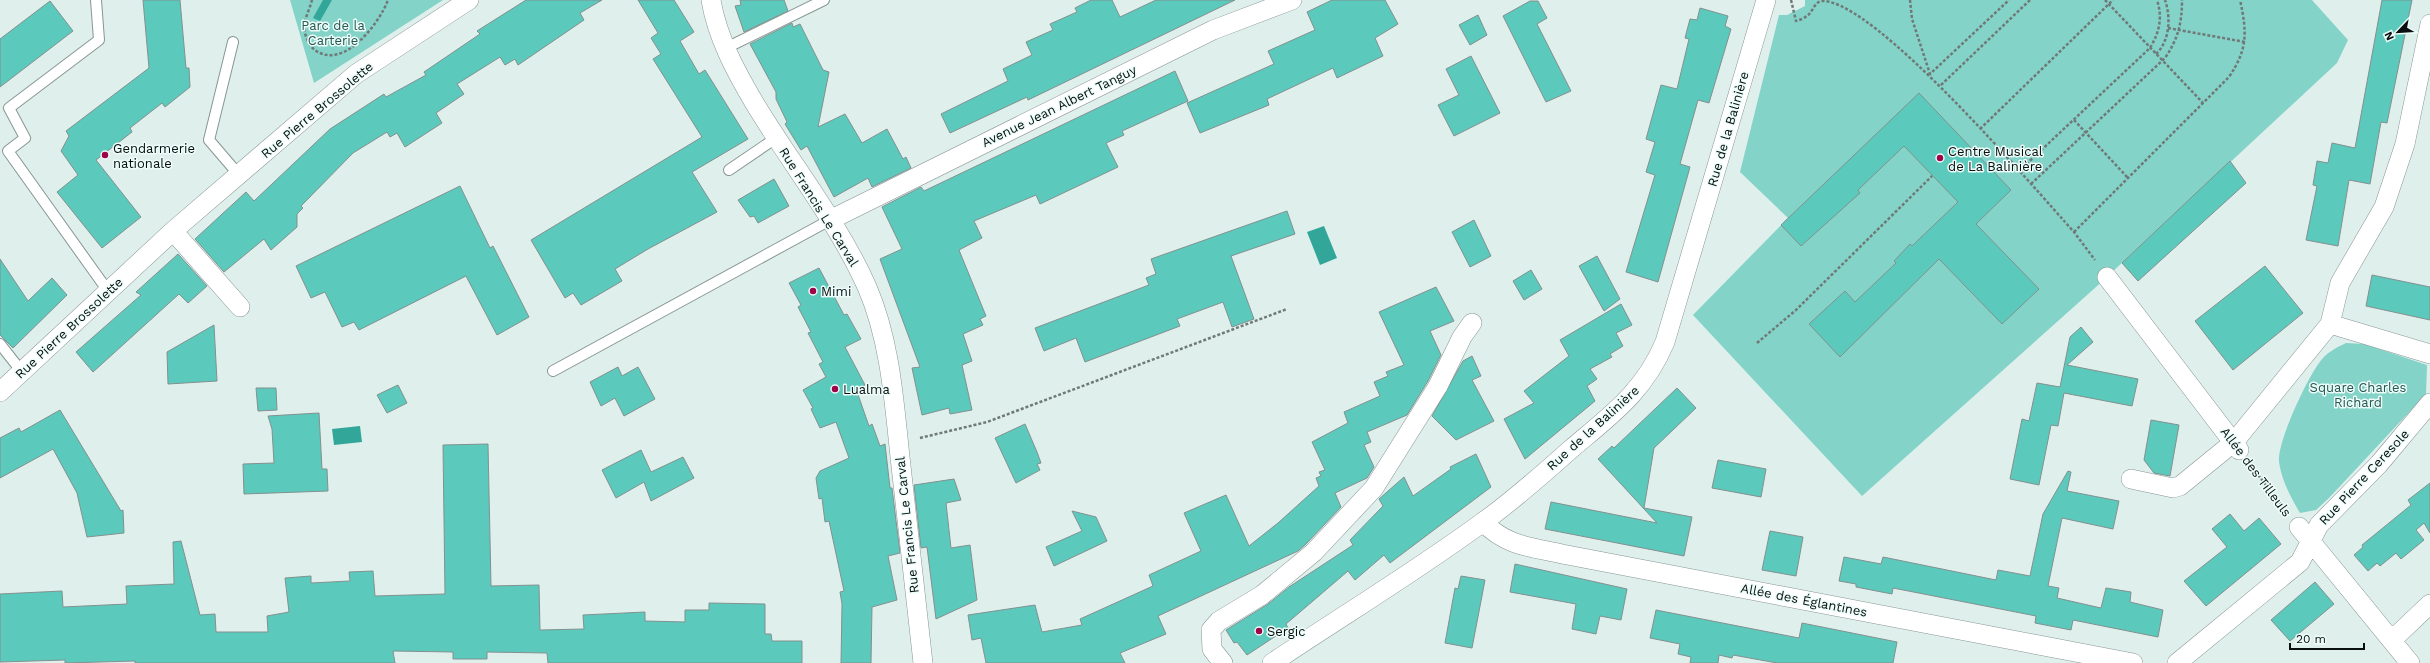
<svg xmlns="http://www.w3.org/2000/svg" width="2430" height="663" viewBox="0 0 2430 663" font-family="'Work Sans',sans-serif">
  <rect width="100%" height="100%" fill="#dfefec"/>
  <!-- green -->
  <path fill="#84d3c8" d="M290,0H443L314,83Z
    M1805,0H2312L2348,40L2337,63L2096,287L1862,496L1693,315L1788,218L1740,172L1779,15H1787L1805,6Z
    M2346,343L2364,344L2427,365L2426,394L2329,498L2316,510L2300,513C2290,496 2282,481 2279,462C2277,442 2307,379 2319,363C2326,353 2335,348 2346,343Z"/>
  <!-- water -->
  <path fill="#31a699" d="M323,0H332L320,21L313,18Z
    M1324,226L1337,258L1320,265L1307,232Z
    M360,426L362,442L334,445L332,429Z"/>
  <!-- building -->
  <path fill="#5bc9bc" stroke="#82918f" d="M143,0H180L186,68H189L190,87L165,107L162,103L130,128L132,132L96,160L141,217L102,248L57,192L78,175L61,151L69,136L66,131L149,68Z
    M526,0H602L580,13L584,20L518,65L515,59L505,65L500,57L457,84L464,94L436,113L442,123L405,147L397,133L390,137L387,132L353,153L301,206L303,208L297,214V227L271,250L264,239L224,272L195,239L246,192L254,201L330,129L384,94L386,97L426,75L424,72L480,34L477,31Z
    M638,0H674L694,32L680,41L699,74L705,70L748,139L692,172L717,212L648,249L615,269L622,281L581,305L573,293L565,298L531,240L702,137L653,59L661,54L651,38L658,33Z
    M740,0H784L788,11L744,32L735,6L741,5Z
    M1091,0H1112L1120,17L1156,0H1235L1028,100L1027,97L950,133L941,114L1008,81L1003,69L1032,55L1026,42L1053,30L1050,24L1077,12L1075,8Z
    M1332,0H1385L1398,24L1375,38L1383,56L1337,78L1333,68L1267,99L1269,105L1200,133L1187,103L1274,64L1268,51L1315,30L1307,12Z
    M2382,0H2412L2387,123L2381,122L2370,184L2349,180L2338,246L2306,240L2317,186L2313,185L2317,161L2328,163L2332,143L2355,148Z
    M50,1L73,31L0,87V39Z
    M1530,1H1538L1547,18L1537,24L1571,91L1546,102L1503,16Z
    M1700,8L1728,16L1725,26L1731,29L1709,103L1698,100L1680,164L1690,167L1658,282L1626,272L1655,175L1646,172L1655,142L1646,139L1661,85L1677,89L1689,39L1685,38L1690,19L1697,20Z
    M1478,15L1487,35L1470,45L1459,25Z
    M792,23L793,27L800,24L823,70L829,72L818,127L845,114L862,143L887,129L903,159L906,157L911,168L872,187L868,178L834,197L807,146L801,150L785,124L787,122L776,99V92L750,44Z
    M1471,56L1500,113L1454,136L1438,105L1459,95L1446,69Z
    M1175,71L1188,101L1122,131L1124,135L1106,143L1118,167L1040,204L1036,195L974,221L982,238L959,250L986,316L980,319L983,325L963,334L972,361L962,365L972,410L950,414L949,408L922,415L912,368L920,367L880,259L902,249L882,207L921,187L924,191Z
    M1919,93L2011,190L1976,224L2039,289L2002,324L1939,259L1840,357L1809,324L1845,291L1855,302L1896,263L1894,261L1910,244L1912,246L1958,202L1904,146L1858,190L1860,193L1801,246L1781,225Z
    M2230,161L2246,183L2138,281L2122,263Z
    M774,179L789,206L758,223L754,216L750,217L738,200Z
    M460,186L490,248L493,246L529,317L497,335L466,276L359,330L354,322L342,327L325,292L311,298L296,266Z
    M1287,211L1295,234L1231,256L1254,319L1232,327L1223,302L1177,319L1180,326L1085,362L1076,338L1044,351L1035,328L1149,285L1146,278L1156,274L1151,259Z
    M1474,220L1491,256L1470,267L1452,232Z
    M178,254L207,286L188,303L179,294L93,372L76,352L141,295L136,292Z
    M1597,256L1620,299L1604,311L1579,266Z
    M0,259L28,301L52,278L67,295L13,348L0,335Z
    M2265,266L2303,313L2233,370L2195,321Z
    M819,268L844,315L847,314L861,339L845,347L865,385L856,389L869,426L872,424L880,446L885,444L890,488H892L900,553L888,556L897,600L872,607L871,663H841L842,604L840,592L844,591L829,521L825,522L822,498L819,499L816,478L820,471L849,458L836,422L820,428L811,409L813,408L803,390L826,377L819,364L823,362L808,333L811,332L798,307L801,305L789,283Z
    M1531,270L1542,289L1524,300L1513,281Z
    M2372,275L2430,287V320L2366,306Z
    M1436,287L1454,321L1430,331L1441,355L1428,381L1407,415L1367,432L1371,442L1364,445L1374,467L1367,478L1335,493L1341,507L1306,544L1298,551L1158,616L1166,634L1120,653L1125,663H986L981,638L972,640L968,615L1035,605L1042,632L1082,625L1080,619L1153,586L1149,575L1201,551L1184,513L1226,495L1249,546L1278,523L1319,486L1316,478L1321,476L1319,472L1325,470L1312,442L1348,423L1344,412L1380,396L1374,382L1388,376L1386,372L1404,365L1379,312Z
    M1621,304L1632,325L1616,333L1623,346L1610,354L1612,357L1590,369L1597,379L1587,386L1595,401L1525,459L1504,419L1534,403L1524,391L1569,356L1560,340Z
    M214,325L217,381L168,384L167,352Z
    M2081,327L2093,342L2067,365L2138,379L2132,406L2064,393L2058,426L2051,425L2039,485L2010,479L2022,419L2029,421L2037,383L2060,387L2070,337Z
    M1472,356L1481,376L1472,380L1494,421L1456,440L1432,416L1463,361Z
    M618,367L622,376L638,367L655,399L624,416L615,398L601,406L590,382Z
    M398,385L407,403L387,413L377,395Z
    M256,388H276L277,410L258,411Z
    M1677,388L1696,408L1654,448L1644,508L1692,517L1684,556L1545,529L1551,502L1657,523L1598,459L1612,446L1614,448Z
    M60,410L121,511L123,510L124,533L87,537L77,493L53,449L0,478V438L19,428L21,432Z
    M319,413L322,469H327L328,491L244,494L243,464L274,463L272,429L268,416Z
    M2151,420L2179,425L2170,476L2154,473L2144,460Z
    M1025,424L1037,452L1041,463L1037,464L1040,470L1016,483L995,438Z
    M488,444L491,586L539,585L540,630L584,629L583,615L645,612V621L685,622V610H709V603L765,604V634H771L772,641H802V663H548L547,653L487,652V659H453V652L393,651L395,663H135V661L65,663V660L0,662V594L62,591L63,607L127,604L126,586L174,584L173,542L181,541L200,615L215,614L216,632H268L267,616L289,612L285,578L311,576V583L350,581L349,572L373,571L375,596L445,594L443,445Z
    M641,450L651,472L683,457L694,478L651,501L644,482L616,498L602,470Z
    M1476,454L1491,487L1390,563L1384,555L1355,580L1348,571L1286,624L1288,628L1247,655L1237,642L1234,643L1226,630L1268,604L1289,587L1353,545L1350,540L1383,506L1379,499L1404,477L1413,496L1451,469L1450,467Z
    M1718,460L1766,469L1761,497L1712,488Z
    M2068,471L2071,472L2067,491L2119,501L2113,529L2062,518L2048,586L2059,588L2057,598L2101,608L2106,588L2131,592L2130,602L2163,610L2158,637L2073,620L2071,630L2035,623L2036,616L1893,588L1892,594L1856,587V584L1839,581L1844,557L1881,564L1883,557L1996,580L1998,570L2030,576L2043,514Z
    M954,479L961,500L946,503L951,548L970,545L977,600L936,619L927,547L921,548L914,485Z
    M2430,483V533L2424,523L2416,530L2424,540L2401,559L2396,553L2380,566L2377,563L2368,571L2354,555L2363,547L2362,545L2411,505L2408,500Z
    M1072,511L1096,517L1107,541L1054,566L1046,547L1082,531Z
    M2230,514L2244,531L2259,518L2281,544L2206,606L2184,581L2227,547L2212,529Z
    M1770,531L1803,537L1796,576L1762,570Z
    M1515,564L1627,589L1621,620L1600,616L1596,634L1572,629L1576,604L1510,592Z
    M1461,576L1485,580L1472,648L1445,643L1455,588L1458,589Z
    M2315,582L2334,604L2290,641L2271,620Z
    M1656,610L1799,638L1802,623L1897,642L1893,663H1777L1733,655L1732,658L1719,655L1718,663H1690L1691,657L1678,654L1680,644L1650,638Z"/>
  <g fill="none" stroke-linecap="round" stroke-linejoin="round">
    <defs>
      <path id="service" d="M96,0L99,40L9,108L25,138L8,151L108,291
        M233,42L209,140L239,175
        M726,48L824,0
        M729,170L776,138
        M0,344L22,372
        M553,371L830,220"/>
      <path id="minor" d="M711,0C717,37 736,72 755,104C792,165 838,222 867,287C890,340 894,400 900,457C908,526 915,594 923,663
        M830,220L1213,30L1292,0
        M173,231L240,307
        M2107,277L2239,450
        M2330,324L2430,354
        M0,392L173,231L356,74L469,0
        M2131,479L2173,488L2180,486L2234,442L2330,324L2340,283L2384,207L2405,144L2430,24
        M1483,522C1506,546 1531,547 1562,554L2133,663
        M2299,527L2410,663
        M2392,640L2430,604
        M1223,663L1212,649L1211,630L1219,621L1262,595L1314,552L1374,488L1438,386L1462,337L1472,323
        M1272,663C1342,616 1415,572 1483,522C1514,500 1543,474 1571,449C1611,415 1644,392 1665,342L1766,0
        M2177,663L2300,562L2319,525L2379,464L2430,403"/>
    </defs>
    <!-- service casing -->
    <use href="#service" stroke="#879694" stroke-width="12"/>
    <!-- minor casing -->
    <use href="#minor" stroke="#879694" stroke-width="20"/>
    <!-- path -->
    <path stroke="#6f7978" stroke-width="2.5" stroke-dasharray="3 2" stroke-linecap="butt" d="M312,0C310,8 305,18 304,26C304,34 309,46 315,50C343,71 379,24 388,0
      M1791,0L1796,21C1800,20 1804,18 1807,16C1813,12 1814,2 1822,1C1875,0 2034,188 2074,232L2095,260
      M1910,0L1912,19L1930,74L2009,0
      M2105,0L2203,103
      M2168,28L2245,42
      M2156,54C2170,41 2171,17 2165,0
      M1941,85L2030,0
      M2074,120L2128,178
      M1980,129L2113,0
      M2019,171L2150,48C2159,33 2163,18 2157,0
      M2031,184L2165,58C2178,39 2182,23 2182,0
      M2074,232L2229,77C2248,49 2247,32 2240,0
      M1757,343L1796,310L1932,176
      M920,438L987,422L1287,309
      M2252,467L2286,511"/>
    <!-- service -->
    <use href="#service" stroke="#fff" stroke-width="10"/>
    <!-- minor -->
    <use href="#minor" stroke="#fff" stroke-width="19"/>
  </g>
  <!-- markers -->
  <g fill="#9f0449" stroke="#ecfdfa" stroke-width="1.5">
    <circle cx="105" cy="155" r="4"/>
    <circle cx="1940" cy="158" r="4"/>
    <circle cx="813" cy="291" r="4"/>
    <circle cx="835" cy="389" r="4"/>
    <circle cx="1259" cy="631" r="4"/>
  </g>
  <g text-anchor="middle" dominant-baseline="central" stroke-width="3" stroke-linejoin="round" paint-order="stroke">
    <!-- park labels -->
    <g font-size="13" fill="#275751" stroke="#ecfdfa">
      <text x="333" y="25">Parc de la<tspan x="333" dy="15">Carterie</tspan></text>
      <text x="2358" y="387">Square Charles<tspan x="2358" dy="15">Richard</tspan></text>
    </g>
    <!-- street labels -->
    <g font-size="13" fill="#090e0e" stroke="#ecfdfa">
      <text transform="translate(1059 106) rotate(-26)">Avenue Jean Albert Tanguy</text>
      <text transform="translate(317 110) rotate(-40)">Rue Pierre Brossolette</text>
      <text transform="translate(1728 129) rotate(-74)">Rue de la Balinière</text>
      <text transform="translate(819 207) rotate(58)">Rue Francis Le Carval</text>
      <text transform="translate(69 328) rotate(-43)">Rue Pierre Brossolette</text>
      <text transform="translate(1593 428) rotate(-42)">Rue de la Balinière</text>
      <text transform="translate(2256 472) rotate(53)">Allée des Tilleuls</text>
      <text transform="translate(2364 477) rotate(-47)">Rue Pierre Ceresole</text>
      <text transform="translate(907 525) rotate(-96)">Rue Francis Le Carval</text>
      <text transform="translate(1804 600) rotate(11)">Allée des Églantines</text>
    </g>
    <!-- poi labels -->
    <g font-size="13" fill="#090e0e" stroke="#ecfdfa" text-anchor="start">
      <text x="113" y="148">Gendarmerie<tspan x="113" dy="15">nationale</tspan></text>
      <text x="1948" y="151">Centre Musical<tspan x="1948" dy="15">de La Balinière</tspan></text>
      <text x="821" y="291">Mimi</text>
      <text x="843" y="389">Lualma</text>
      <text x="1267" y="631">Sergic</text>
    </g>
  </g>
  <!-- north arrow -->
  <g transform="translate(2398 32) rotate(245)" stroke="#ecfdfa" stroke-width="3" paint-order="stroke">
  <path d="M0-3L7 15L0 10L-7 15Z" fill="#090e0e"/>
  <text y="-6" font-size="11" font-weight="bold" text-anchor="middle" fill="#090e0e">N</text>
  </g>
  <!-- scale -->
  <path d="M2290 643v6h74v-6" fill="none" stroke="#090e0e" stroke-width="2"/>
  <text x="2296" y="643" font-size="12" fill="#090e0e" stroke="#ecfdfa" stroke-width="3" paint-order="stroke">20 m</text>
</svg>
